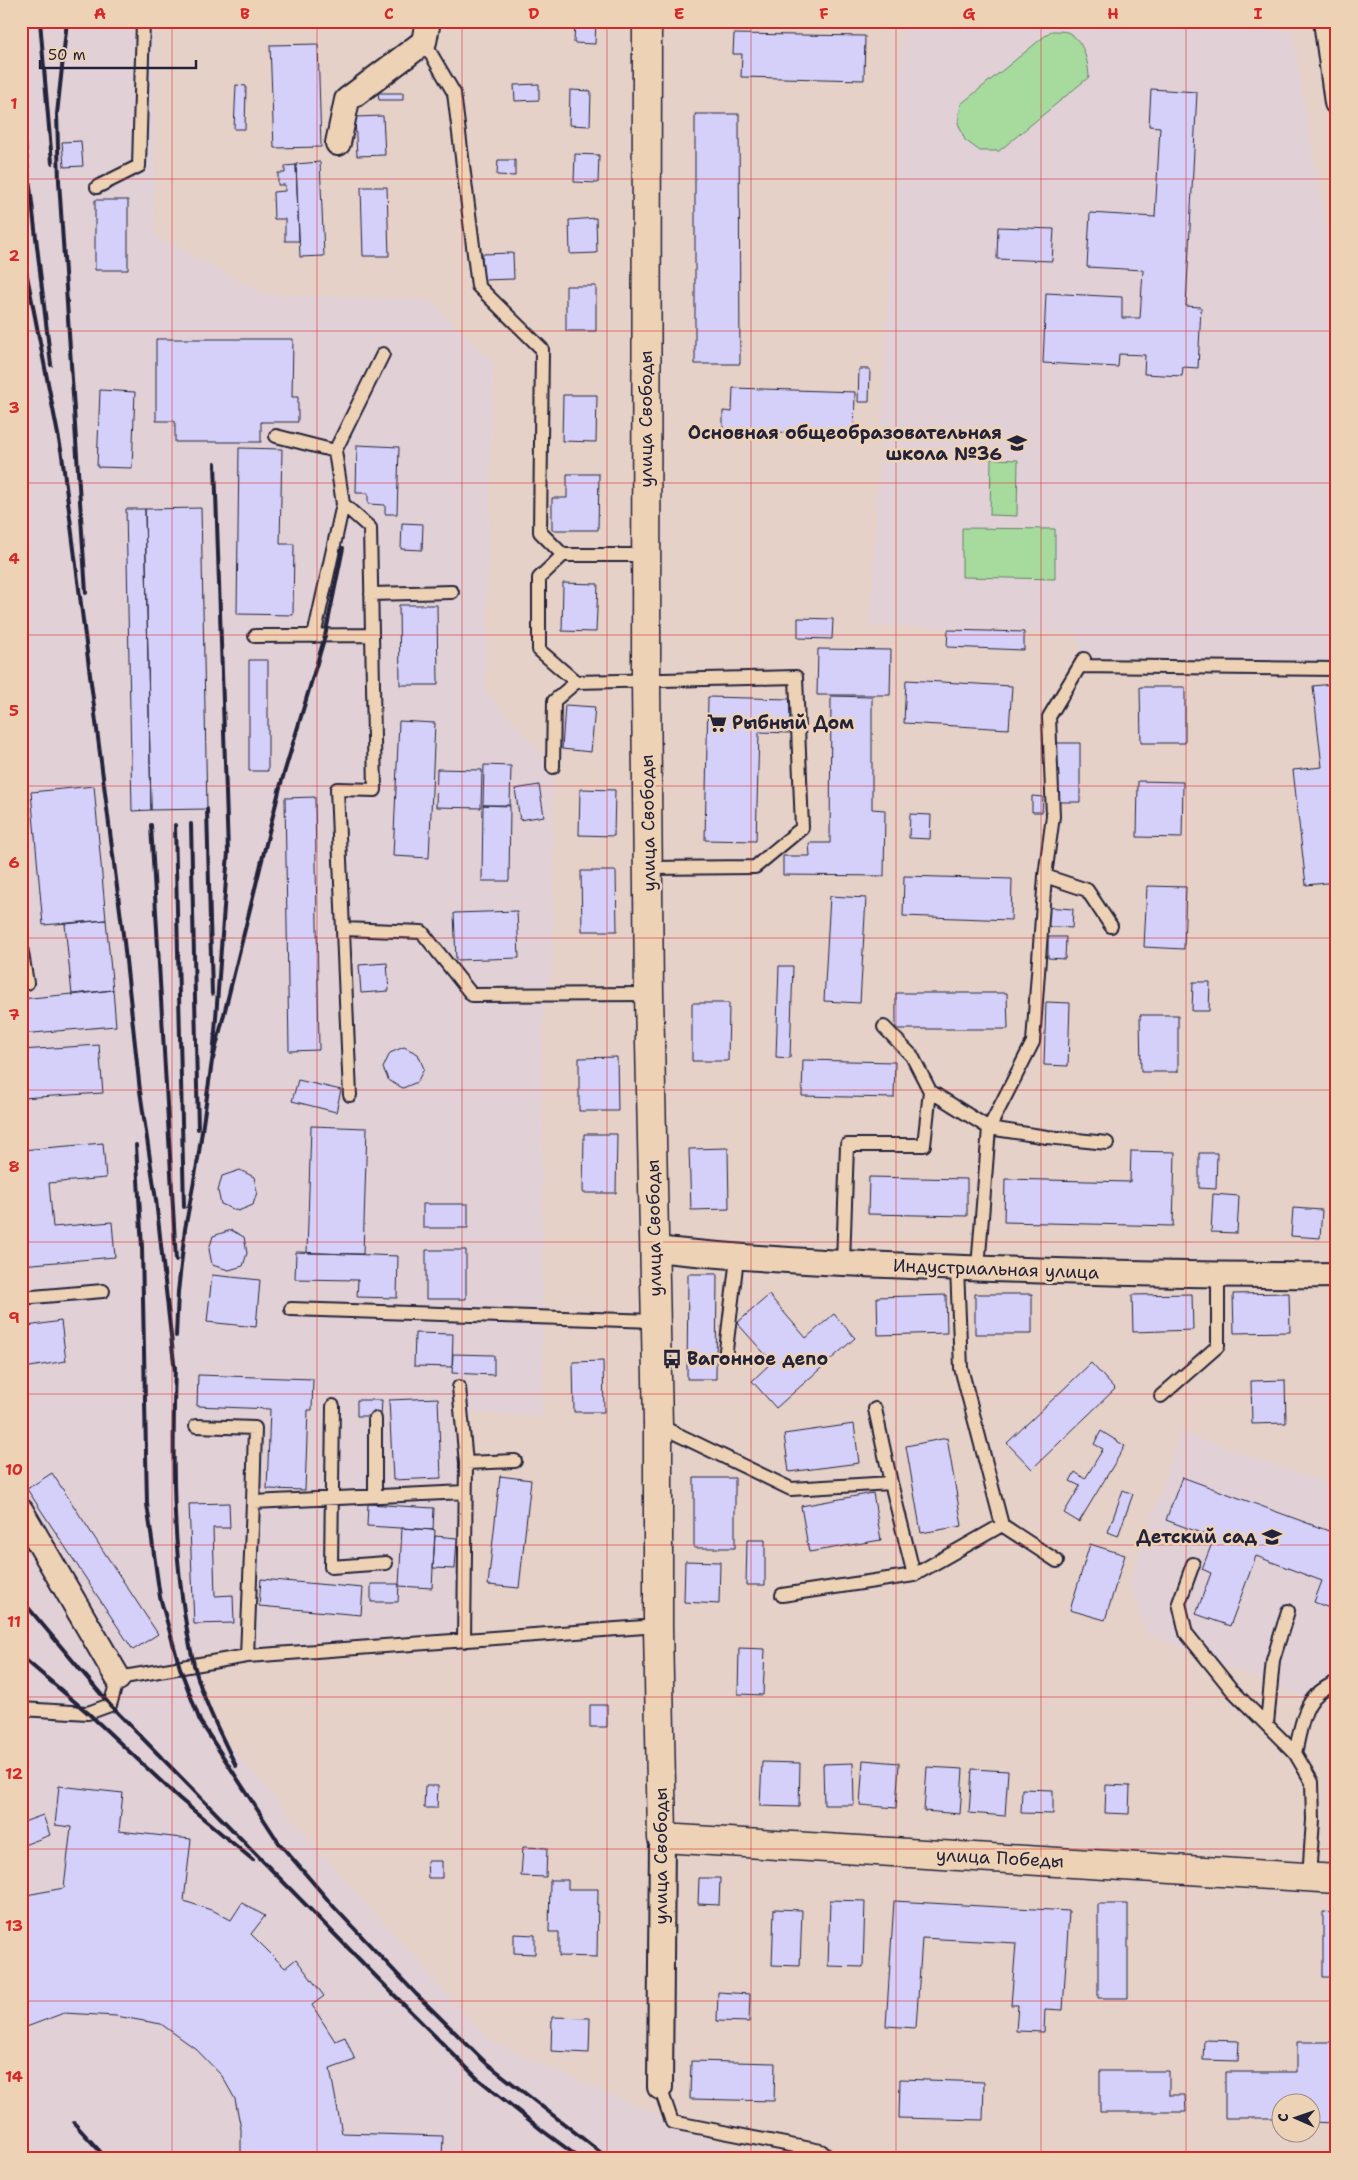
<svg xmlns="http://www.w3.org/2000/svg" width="1358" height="2180" viewBox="0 0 1358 2180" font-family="'Shantell Sans',sans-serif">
  <rect width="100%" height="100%" fill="#e6d1c9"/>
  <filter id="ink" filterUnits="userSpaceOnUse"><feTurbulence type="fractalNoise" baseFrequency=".02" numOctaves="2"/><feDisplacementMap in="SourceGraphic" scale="10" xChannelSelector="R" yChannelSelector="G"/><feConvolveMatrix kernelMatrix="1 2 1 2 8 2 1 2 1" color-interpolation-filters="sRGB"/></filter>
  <g filter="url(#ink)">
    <!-- built -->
    <path fill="#e1d1d7" d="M21,21H155L154,235L264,294L429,300L493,363L485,691L553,767V964L542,1025L543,1417L471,1412L472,1633L194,1653L209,1720L336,1871L490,2041L756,2159H21Z
      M903,21H1227L1292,33L1337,293V661L1081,658L1077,633L871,625Z
      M1181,1432L1337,1487V1690L1322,1704L1147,1634L1130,1581Z"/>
    <!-- green -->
    <path fill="#a7db9d" stroke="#647e6c" d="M1051,31C1055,31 1063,31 1067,32C1084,39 1088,62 1089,77L999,151H980L965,140L958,123L961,104Z
      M991,459L1018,460L1017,516L990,515Z
      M962,528L1055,529V579L962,577Z"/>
    <!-- building -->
    <path fill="#d4d0f9" stroke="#22223b" d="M575,21H596L595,44L574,43Z
      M734,34L865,36L864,80L741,77L742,54H733Z
      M318,44L321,147L274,148L270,45Z
      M539,84V100L515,101L514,85Z
      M236,85L246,86L245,129H234Z
      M1151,89L1197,92L1186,306L1201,307L1198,368L1183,367L1182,376L1144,374L1145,355L1119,354L1118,367L1043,363L1046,293L1122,297V318H1140L1143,270L1087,267L1090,213L1155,217L1160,127L1149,126Z
      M570,90L591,91L590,126L569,125Z
      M378,93H403V100H379Z
      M695,114H739L740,364H695Z
      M383,116L385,155L357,156L355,117Z
      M81,141L83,166L64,167L62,142Z
      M575,154L599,155L598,183L574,182Z
      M498,160H515V176L497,175Z
      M320,162L324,256L300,257L296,164Z
      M296,165L299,241H285V219H274L273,192L285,191V185H278V173H285V166Z
      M361,187H387L389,256H363Z
      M95,200H128V270H95Z
      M596,218L597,253L570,254L569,220Z
      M998,227L1054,229L1052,261L997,259Z
      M513,253L514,279L483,280L482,254Z
      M566,286H596V331H566Z
      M156,339H293L292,397H298V422H261V442H175V421H156Z
      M859,369H870L869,402H858Z
      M733,388L855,392L854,434L723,431V411L732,412Z
      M100,390L135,392L132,468L97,467Z
      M563,395H597L596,442L562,441Z
      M357,445L399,447L397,514H385V505L368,504V493H356Z
      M239,448L282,449L280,544H294L293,615L237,614Z
      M567,474H599L598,530H552V498H567Z
      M201,508L207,809L151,810L145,509Z
      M126,509H145L151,810L132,811Z
      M402,523L423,524L422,550L401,549Z
      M563,583L598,584L596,632L562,631Z
      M399,605H437L438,685H400Z
      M798,618L833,619L832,639L798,638Z
      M948,630L1024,632V650L947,647Z
      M818,649L891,650L890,695H817Z
      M249,660H268V771H249Z
      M906,680L1012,686L1009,729L904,723Z
      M1332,684L1334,701H1337V882L1306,885L1293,770L1322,767L1313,686Z
      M1140,687H1185V743H1141Z
      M831,696L872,697V809L885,810L884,876L783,875V856H810L809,843H830Z
      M708,697L790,699V733L759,732L756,841L705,840Z
      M565,705L595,707L591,752L562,749Z
      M399,721L435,723L429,858L393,856Z
      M1056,743H1080V802H1056Z
      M484,765L511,766L510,805H483Z
      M437,769L482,770L481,808L436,807Z
      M1138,781L1183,782L1182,838L1137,837Z
      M539,785L544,816L520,820L515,789Z
      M94,786L106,920L43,925L31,792Z
      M580,789L615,790L614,836L579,835Z
      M1032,796L1043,797L1042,812H1032Z
      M315,797L319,1050L289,1051L285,798Z
      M483,805L510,806L509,881H482Z
      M910,814L931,815L930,839L909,838Z
      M581,871H616L617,931H582Z
      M904,876L1012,879L1011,920L903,916Z
      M1147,886L1186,887L1184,949L1144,947Z
      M830,896L866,898L860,1003L824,1001Z
      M1046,907L1073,909L1072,928L1045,926Z
      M517,911L519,958L456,960L454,913Z
      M106,920L113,990L72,995L65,924Z
      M1048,937H1066L1065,959L1048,958Z
      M387,963L389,991L361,993L359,965Z
      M779,966H793L790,1058L776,1057Z
      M1193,982H1210L1209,1011H1192Z
      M113,990L116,1026L21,1034V999Z
      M896,993H1007L1008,1029H896Z
      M1046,1002L1070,1003L1068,1066L1044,1065Z
      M692,1003H729L728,1061H692Z
      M1140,1015H1178V1072H1141Z
      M99,1045L103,1093L21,1098V1050Z
      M404,1047L418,1054L424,1069L417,1082L403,1088L389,1081L383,1068L390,1053Z
      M617,1057L618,1111H579V1058Z
      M803,1060L895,1062L894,1098L802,1096Z
      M298,1080L341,1090L336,1112L292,1101Z
      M311,1126L367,1128L363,1254L307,1253Z
      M584,1134H617L616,1193H583Z
      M103,1143L106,1178L49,1183L53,1227L112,1222L115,1257L21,1265V1150Z
      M728,1148L729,1209L691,1210L689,1149Z
      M1131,1151L1175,1152L1173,1226L1004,1222L1005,1179L1130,1182Z
      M1199,1153H1217L1216,1189L1199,1188Z
      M240,1170L254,1177L257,1192L253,1205L238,1211L221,1204L218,1191L222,1176Z
      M869,1177L967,1179V1216L868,1214Z
      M1213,1194L1239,1196L1237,1233L1211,1232Z
      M423,1204H468V1228H423Z
      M1293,1208L1322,1210L1320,1238L1291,1236Z
      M231,1230L244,1237L247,1253L243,1266L229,1270L212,1265L209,1249L213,1236Z
      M426,1250H466V1299H426Z
      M296,1252L398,1256L397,1298L357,1297L358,1280L295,1279Z
      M688,1274H717L716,1379H687Z
      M212,1275L260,1280L256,1327L207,1322Z
      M1289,1293L1290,1332L1234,1333L1233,1294Z
      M975,1294H1032V1334H975Z
      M1192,1294L1193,1330L1133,1332L1132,1295Z
      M769,1295L806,1338L834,1314L855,1338L776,1408L752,1381L772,1362L737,1323Z
      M946,1295L947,1333L878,1335L877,1297Z
      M61,1321L66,1361L24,1368L21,1327Z
      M415,1333L453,1334L452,1367L414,1366Z
      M453,1354L494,1355V1375L452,1373Z
      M603,1361L604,1412H574L573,1362Z
      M1091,1363L1115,1389L1032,1469L1007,1443Z
      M198,1375L313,1379L312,1410H308L305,1490L267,1489L270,1409L197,1406Z
      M1285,1380L1286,1423L1252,1424L1251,1381Z
      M438,1398L441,1478L393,1480L389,1400Z
      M357,1400H382L381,1416H357Z
      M854,1424L859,1463L789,1472L784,1434Z
      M1101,1431L1125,1446L1079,1522L1064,1513L1080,1486L1070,1481L1075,1472L1085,1479L1103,1449L1094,1444Z
      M947,1438L962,1526L921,1533L906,1446Z
      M52,1473L158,1634L133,1650L27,1489Z
      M500,1476L531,1480L519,1588L488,1585Z
      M1182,1477L1337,1534V1611L1314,1602L1322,1581L1256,1556L1230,1626L1196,1614L1211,1573L1202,1569L1214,1538L1166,1520Z
      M694,1478H735V1548H694Z
      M1123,1490L1133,1494L1118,1536L1108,1532Z
      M873,1493L881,1540L809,1552L801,1506Z
      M229,1503L230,1528H213L215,1596L233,1595L234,1623L194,1624L189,1504Z
      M368,1504L434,1508L433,1530L367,1526Z
      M402,1528L435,1530L432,1588L399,1586Z
      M435,1536L457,1538L455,1569L433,1568Z
      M747,1540H765V1585H746Z
      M1090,1544L1125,1555L1105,1620L1070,1610Z
      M685,1561L720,1562L719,1604L684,1602Z
      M261,1579L363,1588L361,1615L259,1606Z
      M371,1584H399L398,1602H371Z
      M739,1648L765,1649L763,1695L738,1694Z
      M590,1705H607V1727H590Z
      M863,1760L899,1763L896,1808L860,1805Z
      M762,1762L800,1763L799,1807L760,1806Z
      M853,1763L854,1805H824L823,1764Z
      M927,1767L963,1769L960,1814L924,1811Z
      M972,1769L1008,1771L1005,1816L969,1813Z
      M1106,1785L1130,1786L1129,1814L1105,1813Z
      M59,1786L123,1793L119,1831L191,1839L184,1901L214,1911L231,1920L242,1903L265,1916L251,1934L285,1968L296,1959L324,1996L312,2005L335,2041L345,2037L355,2060L330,2069L342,2133L443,2136L442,2159H241V2129L235,2099L222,2076L196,2049L161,2024L116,2016L64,2013L21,2029V1896L64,1888L71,1827L55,1825Z
      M425,1786H438L437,1808H424Z
      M1022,1789L1053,1790V1814L1021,1813Z
      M43,1815L50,1835L24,1845L21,1838V1823Z
      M523,1847L547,1848L546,1877L521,1876Z
      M427,1861H442V1878H428Z
      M699,1878H720L719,1905L698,1904Z
      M550,1880H568V1889H598L597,1957L559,1956V1932H549Z
      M830,1900L865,1901L863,1967L828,1966Z
      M894,1901L1069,1911L1063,2010L1045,2009L1044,2032L1016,2031L1018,2005H1011L1016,1943L922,1938L916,2028L886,2026Z
      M1098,1904H1128V1998H1098Z
      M774,1909L802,1910L800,1966L772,1965Z
      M1323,1912L1337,1913V1977H1323Z
      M514,1934L535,1935V1954L514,1953Z
      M718,1992L750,1994L749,2022L717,2021Z
      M552,2017L590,2018L589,2053L551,2051Z
      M1204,2040L1239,2041L1238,2061L1203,2060Z
      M1297,2042H1337V2123L1310,2122V2102H1280V2118H1225V2072H1297Z
      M691,2061L775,2063L774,2101L690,2099Z
      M1100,2071H1169V2095H1185L1186,2112H1100Z
      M900,2079L984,2082L983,2120L899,2118Z"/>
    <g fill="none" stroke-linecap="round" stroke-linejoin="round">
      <defs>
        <path id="lane" d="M424,42L454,93L478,286L542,349L540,532L563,555L539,578V650L576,682L554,701L553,767
          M97,187L139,166L143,21
          M276,436L335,451L343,504L370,528L375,790L337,789L350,1095
          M335,451L383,354
          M563,555H646
          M371,594L452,592
          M255,636L372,635
          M314,636L343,504
          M1080,666L1337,669
          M576,682L796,677L802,828L755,867L648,868
          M1045,876L1053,816L1049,717L1084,659
          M343,929L422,932L472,995L649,994
          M21,947L27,983
          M884,1027L912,1056L930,1091
          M843,1263L847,1145H924L930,1091L989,1128L1033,1042L1045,876L1087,890L1111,926
          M957,1268L961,1368L1002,1525L1057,1561
          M978,1268L989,1128L1047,1137L1107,1143
          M21,1298L103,1291
          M291,1309L655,1321
          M726,1350L737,1258
          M459,1387L466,1463L464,1641
          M1161,1396L1218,1346V1276
          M333,1406L331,1567L386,1563
          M875,1409L891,1483L914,1575L1002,1525
          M658,1425L791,1489L891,1483
          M196,1426L255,1428L253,1502L465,1492
          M466,1463L515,1461
          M375,1496V1419
          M1193,1564L1179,1603L1186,1633L1232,1690L1295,1753L1312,1782L1313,1820L1309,1877
          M782,1595L914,1575
          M247,1656L253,1502
          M21,1709L88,1713L110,1705L118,1678L247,1656L658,1626
          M1267,1724L1273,1660L1288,1611
          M1295,1753C1303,1721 1302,1696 1337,1682
          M660,2087L672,2122L821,2151L830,2159"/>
        <path id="street" d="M1326,21L1337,103
          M338,143L347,100L424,42L428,21
          M655,1249C767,1261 879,1265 992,1269C1107,1273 1222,1276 1337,1275
          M21,1511L118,1678
          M660,2087L662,1838"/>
        <path id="secondary" d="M647,21L646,680L649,994L658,1425V1626L662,1838L1337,1879"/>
      </defs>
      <!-- lane casing -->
      <use href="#lane" stroke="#22223b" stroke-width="16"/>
      <!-- street casing -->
      <use href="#street" stroke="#22223b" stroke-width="28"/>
      <!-- secondary casing -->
      <use href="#secondary" stroke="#22223b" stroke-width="31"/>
      <!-- lane -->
      <use href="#lane" stroke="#eed2b5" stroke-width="12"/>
      <!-- street -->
      <use href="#street" stroke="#eed2b5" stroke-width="24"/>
      <!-- secondary -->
      <use href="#secondary" stroke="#eed2b5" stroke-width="28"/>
      <!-- rail -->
      <path stroke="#22223b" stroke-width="4" d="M40,21L52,163
        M67,21L57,114L59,181L86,593
        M21,110L51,365
        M21,245L62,455L124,942L140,1091L156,1200L175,1372
        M215,463L228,852L213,1059L280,787L325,636L343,548
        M207,809L212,994
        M191,824L198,1129
        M151,825L176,1260
        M175,825L184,1207
        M136,1145L142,1248L147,1504L160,1597L180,1668L200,1721L279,1843L334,1907L416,1994L485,2062L609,2159
        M176,1336L178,1292L185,1229L198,1159L213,1054
        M175,1366C172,1463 172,1570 194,1665C203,1700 220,1733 236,1766
        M21,1599L110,1705L404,2005L477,2078L543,2131L581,2159
        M21,1656L88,1713L180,1799L253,1860
        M74,2123L107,2159"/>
    </g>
  </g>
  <!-- grid -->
  <path fill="none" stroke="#d62828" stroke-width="1" stroke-opacity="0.55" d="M172,21V2159M317,21V2159M462,21V2159M607,21V2159M751,21V2159M896,21V2159M1041,21V2159M1186,21V2159M21,179H1337M21,331H1337M21,483H1337M21,635H1337M21,786H1337M21,938H1337M21,1090H1337M21,1242H1337M21,1394H1337M21,1545H1337M21,1697H1337M21,1849H1337M21,2001H1337"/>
  <!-- icons -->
  <defs>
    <symbol id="school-bare" viewBox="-9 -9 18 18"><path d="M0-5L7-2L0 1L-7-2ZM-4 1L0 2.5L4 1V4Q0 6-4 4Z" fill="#22223b" stroke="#eed2b5" stroke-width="2.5" paint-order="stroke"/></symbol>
    <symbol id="supermarket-bare" viewBox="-9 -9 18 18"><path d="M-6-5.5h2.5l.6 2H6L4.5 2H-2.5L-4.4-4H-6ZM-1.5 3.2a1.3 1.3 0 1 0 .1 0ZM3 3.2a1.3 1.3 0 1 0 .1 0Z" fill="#22223b" stroke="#eed2b5" stroke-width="2.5" paint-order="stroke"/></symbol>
    <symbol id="bus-bare" viewBox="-9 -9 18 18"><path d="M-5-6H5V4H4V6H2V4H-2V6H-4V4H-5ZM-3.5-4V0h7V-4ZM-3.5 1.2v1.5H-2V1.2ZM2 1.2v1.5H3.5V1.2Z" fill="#22223b" stroke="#eed2b5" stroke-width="2.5" paint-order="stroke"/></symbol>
  </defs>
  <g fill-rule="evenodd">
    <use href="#school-bare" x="1003" y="429" width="28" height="28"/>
    <use href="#supermarket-bare" x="703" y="709" width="28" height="28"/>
    <use href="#bus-bare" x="658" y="1345" width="28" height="28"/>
    <use href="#school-bare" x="1258" y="1523" width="28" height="28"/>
  </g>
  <g text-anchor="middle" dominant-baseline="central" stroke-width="5" stroke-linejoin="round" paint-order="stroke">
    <!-- street labels -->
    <g font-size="18" fill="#22223b" stroke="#eed2b5">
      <text transform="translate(646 419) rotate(-90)">улица Свободы</text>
      <text transform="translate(648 823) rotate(-91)">улица Свободы</text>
      <text transform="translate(654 1228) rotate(-91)">улица Свободы</text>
      <text transform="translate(996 1269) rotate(2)">Индустриальная улица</text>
      <text transform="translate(661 1856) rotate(-90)">улица Свободы</text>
      <text transform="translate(1000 1858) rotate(3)">улица Победы</text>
    </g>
    <!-- poi labels -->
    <g font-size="18" font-weight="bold" fill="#22223b" stroke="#eed2b5" text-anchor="end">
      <text x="1002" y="433">Основная общеобразовательная<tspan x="1002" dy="21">школа №36</tspan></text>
      <text x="732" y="723" text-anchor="start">Рыбный Дом</text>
      <text x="687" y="1359" text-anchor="start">Вагонное депо</text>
      <text x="1257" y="1537">Детский сад</text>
    </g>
  </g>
  <!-- margin -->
  <rect width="1358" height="2180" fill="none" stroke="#eed2b5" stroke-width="55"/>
  <!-- north arrow -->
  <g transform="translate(1296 2118) rotate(272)"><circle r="24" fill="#eed2b5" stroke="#9c8c84"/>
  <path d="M0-4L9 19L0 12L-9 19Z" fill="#22223b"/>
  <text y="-8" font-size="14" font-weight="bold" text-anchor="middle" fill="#22223b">С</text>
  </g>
  <!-- scale -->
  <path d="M40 60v8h156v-8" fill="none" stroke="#22223b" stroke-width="2.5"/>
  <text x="48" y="60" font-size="15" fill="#22223b" stroke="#eed2b5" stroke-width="4" paint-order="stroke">50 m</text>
  <rect x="28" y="28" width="1302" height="2124" fill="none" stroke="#d62828" stroke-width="2"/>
  <g font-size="16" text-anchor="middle" font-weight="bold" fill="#d62828">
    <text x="100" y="19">A</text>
    <text x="245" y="19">B</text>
    <text x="389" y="19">C</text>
    <text x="534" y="19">D</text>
    <text x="679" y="19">E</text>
    <text x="824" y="19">F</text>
    <text x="969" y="19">G</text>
    <text x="1113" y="19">H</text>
    <text x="1258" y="19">I</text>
    <text x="14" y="109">1</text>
    <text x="14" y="261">2</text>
    <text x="14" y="413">3</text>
    <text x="14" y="564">4</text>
    <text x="14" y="716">5</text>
    <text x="14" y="868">6</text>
    <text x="14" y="1020">7</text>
    <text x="14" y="1172">8</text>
    <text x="14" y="1323">9</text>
    <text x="14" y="1475">10</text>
    <text x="14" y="1627">11</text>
    <text x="14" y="1779">12</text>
    <text x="14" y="1931">13</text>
    <text x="14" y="2082">14</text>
  </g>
</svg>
